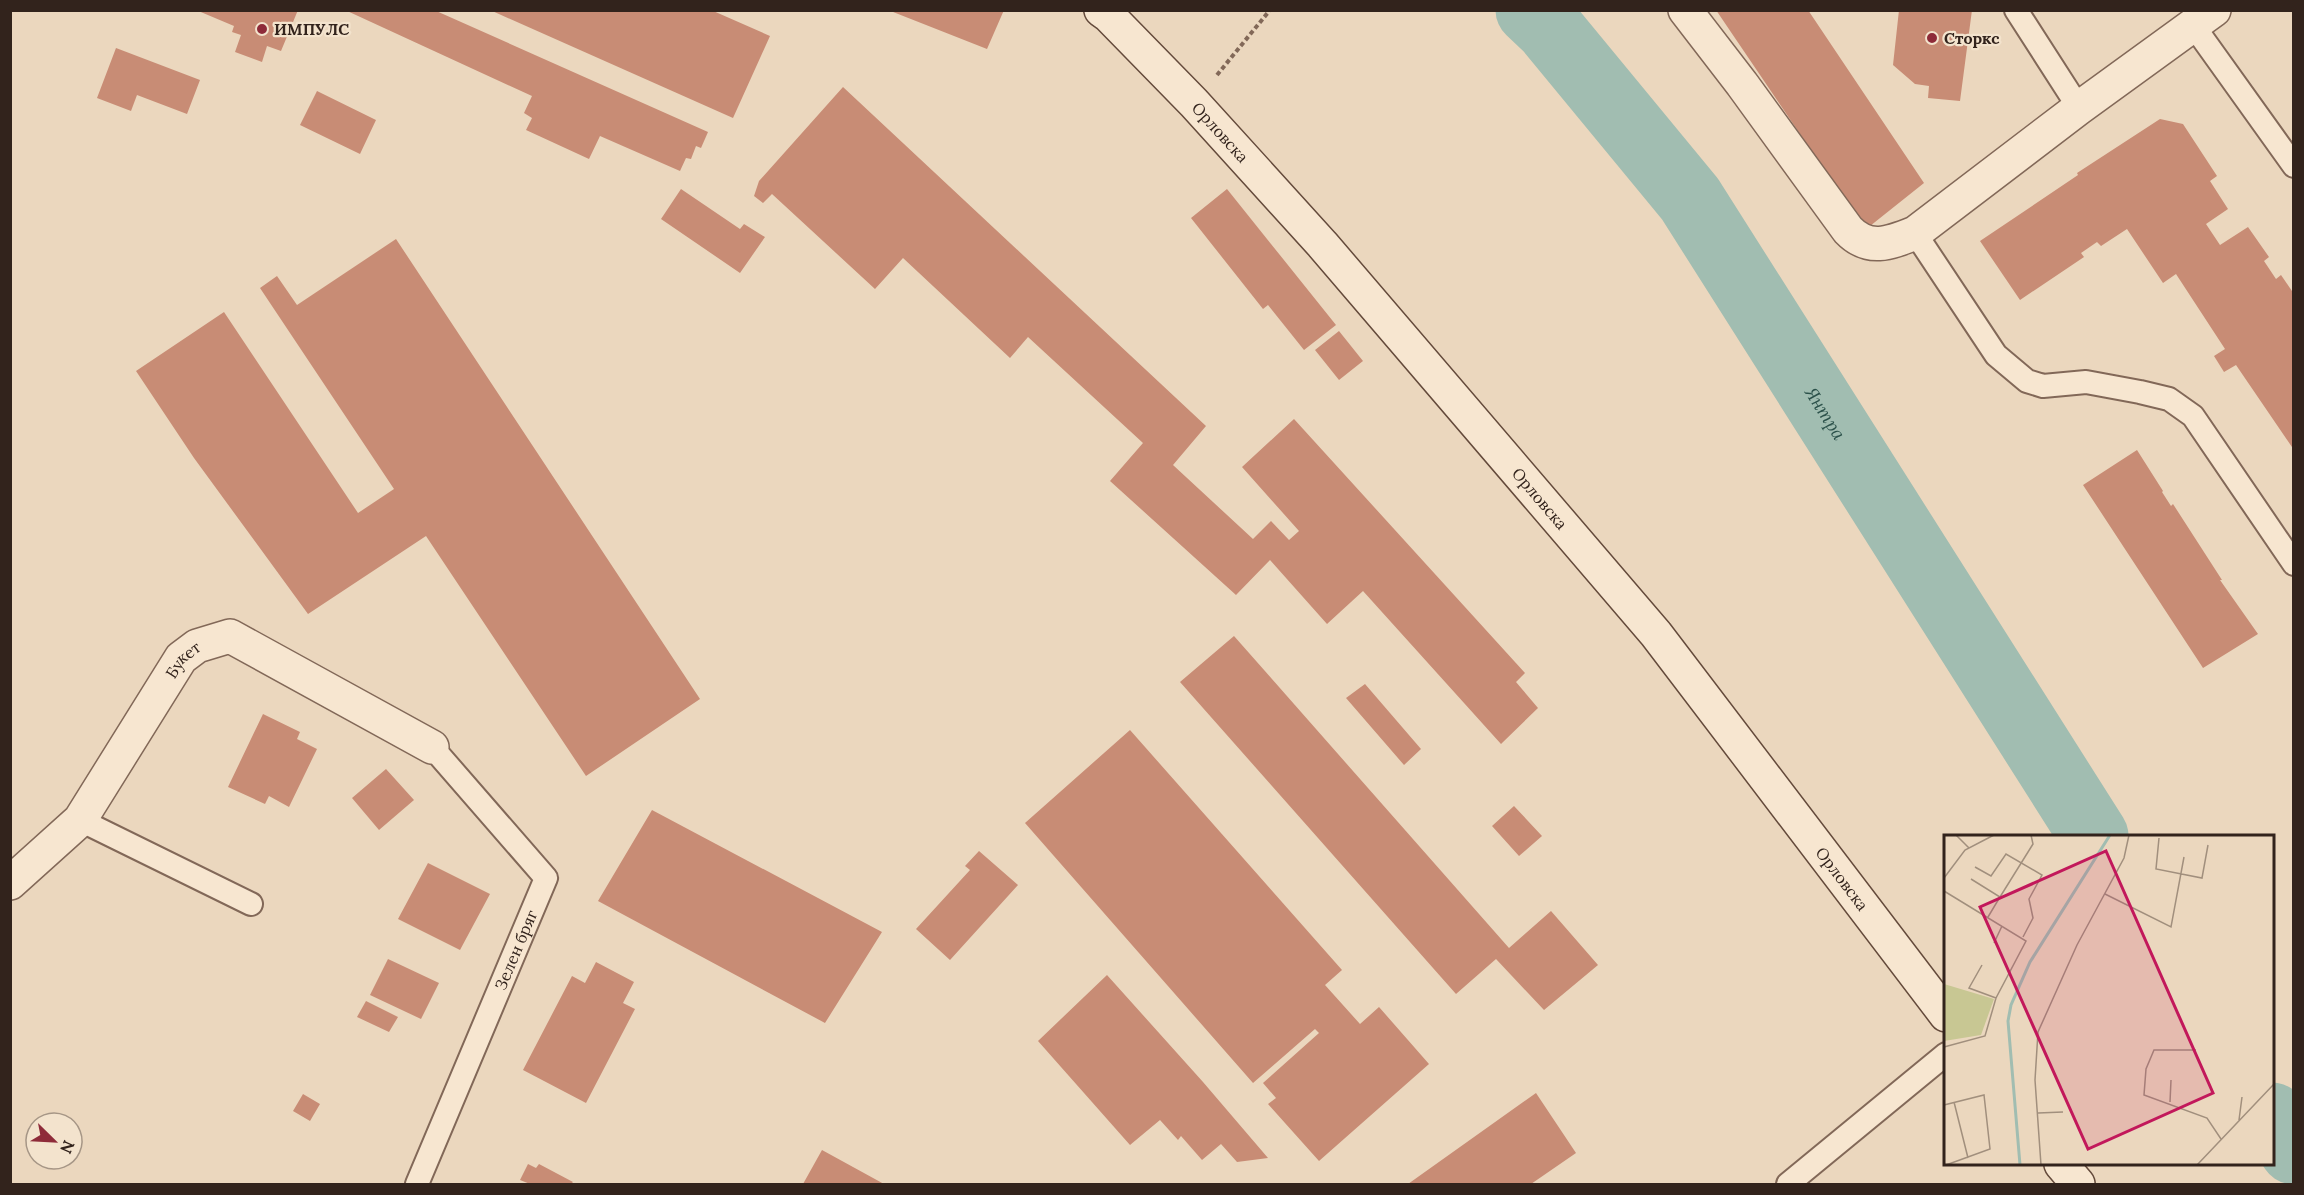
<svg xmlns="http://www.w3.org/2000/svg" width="2304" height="1195" viewBox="0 0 2304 1195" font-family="Lora,serif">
  <rect width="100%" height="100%" fill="#ebd7be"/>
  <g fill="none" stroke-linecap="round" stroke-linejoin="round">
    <!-- river -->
    <g stroke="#a1bdb1" stroke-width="69">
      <path id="s1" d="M1530,10L1549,28L1690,199L2094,836"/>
      <path d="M2272,1117L2294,1150"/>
    </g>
  </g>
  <!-- building -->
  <path fill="#c88c75" d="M196,10H298L281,51L267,46L262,62L235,52L241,35L232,32L234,26Z
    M345,10H434L708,132L701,148L696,146L691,159L686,158L680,171L600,136L589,159L526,130L532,118L524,113L532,96Z
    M490,10H711L770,36L733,118Z
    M888,10H1004L987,49Z
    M1716,10H1808L1924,183L1865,230Z
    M1899,10H1972L1960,101L1928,98L1929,86L1915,84L1893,65Z
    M116,48L200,80L187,114L137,95L131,111L97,98Z
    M843,87L1206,426L1173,465L1253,539L1271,521L1289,540L1299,531L1242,467L1294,419L1525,673L1516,682L1538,708L1501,744L1363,591L1327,624L1270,560L1236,595L1110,481L1143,443L1028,337L1010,358L903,258L875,289L772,194L763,203L754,196L759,181Z
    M317,91L376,120L360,154L300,125Z
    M2160,119L2183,124L2217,176L2210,181L2228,209L2206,224L2220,245L2248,227L2269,257L2264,261L2276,279L2281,275L2294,294V450L2236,365L2224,372L2214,356L2225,349L2176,274L2163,283L2127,229L2101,246L2097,242L2081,253L2084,257L2020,300L1980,241L2078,175L2077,173Z
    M681,189L740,229L744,224L765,237L740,273L661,219Z
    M1227,189L1336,325L1304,350L1268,305L1263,309L1191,218Z
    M396,239L700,699L586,776L426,536L308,614L194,458L136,371L224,312L358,513L394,489L260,288L277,276L297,305Z
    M1339,331L1363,361L1339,380L1315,350Z
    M2137,450L2163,491L2162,492L2171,506L2173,504L2222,580H2220L2258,634L2203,668L2083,485Z
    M1234,636L1509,948L1551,911L1598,965L1544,1010L1496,959L1456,994L1180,682Z
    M1365,684L1421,749L1404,765L1346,698Z
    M263,714L300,732L297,739L317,749L289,807L269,796L265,804L228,787Z
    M1130,730L1342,970L1325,985L1360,1024L1379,1007L1429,1064L1319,1161L1268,1104L1276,1098L1263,1083L1319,1033L1315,1029L1253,1083L1025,823Z
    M386,769L414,800L379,830L352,798Z
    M1514,806L1542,836L1519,856L1492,826Z
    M652,810L882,932L825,1023L598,901Z
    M979,851L1018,885L950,960L916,929L970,870L965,866Z
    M428,863L490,894L460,950L398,919Z
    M388,959L439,983L421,1019L370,995Z
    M596,962L634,982L623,1003L635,1009L586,1103L523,1070L572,976L585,983Z
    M1107,975L1203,1082L1268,1158L1237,1162L1221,1144L1202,1160L1181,1136L1178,1140L1160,1120L1130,1145L1038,1041Z
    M366,1001L398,1017L389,1032L357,1017Z
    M1536,1093L1576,1153L1531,1184H1408Z
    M303,1094L320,1104L310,1121L293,1111Z
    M822,1150L884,1184H803Z
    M528,1164L536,1168L539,1164L573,1182L571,1184H530L520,1180Z"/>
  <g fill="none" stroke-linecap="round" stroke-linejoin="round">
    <defs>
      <g id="lane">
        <path d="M2016,10L2079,108"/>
        <path d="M2193,25L2294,166"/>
        <path d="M1915,233L1996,355L2027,381L2043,386L2086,382L2140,392L2169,399L2193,416L2294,564"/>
        <path d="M80,820L251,904"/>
        <path id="s2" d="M417,1184L546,878L432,747"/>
        <path d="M1788,1184L1946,1054"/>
      </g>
      <g id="street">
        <path d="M1685,10L1742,84L1848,230C1869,252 1890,243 1915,233L2079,108L2214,10"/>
        <path id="s3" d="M10,883L80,820L181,658L197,646L230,636L432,747"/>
      </g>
      <g id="secondary">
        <path id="s4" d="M1101,10L1108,15L1194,103L1322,244L1656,634L1946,1015"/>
        <path d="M2061,1164L2078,1184"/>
      </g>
    </defs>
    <!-- lane casing -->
    <use href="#lane" stroke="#826858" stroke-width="26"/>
    <!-- street casing -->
    <use href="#street" stroke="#826858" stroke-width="36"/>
    <!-- secondary casing -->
    <use href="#secondary" stroke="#644a3b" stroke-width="36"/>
    <!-- path -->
    <path stroke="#826858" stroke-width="4" stroke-dasharray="4.5 3" stroke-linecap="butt" d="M1217,75L1270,10"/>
    <!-- lane -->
    <use href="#lane" stroke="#f7e6d0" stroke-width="22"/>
    <!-- street -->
    <use href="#street" stroke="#f7e6d0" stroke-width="33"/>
    <!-- secondary -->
    <use href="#secondary" stroke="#f7e6d0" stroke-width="33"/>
  </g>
  <!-- markers -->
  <g fill="#8e2b39" stroke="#f3e3cd" stroke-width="2">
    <circle cx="262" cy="29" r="6"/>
    <circle cx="1932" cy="38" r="6"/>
  </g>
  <g text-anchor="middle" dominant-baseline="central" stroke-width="4.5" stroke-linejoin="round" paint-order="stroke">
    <!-- poi labels -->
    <g font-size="16" font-weight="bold" fill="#32231c" stroke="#f3e3cd" text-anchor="start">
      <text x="274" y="29">ИМПУЛС</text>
      <text x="1944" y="38">Сторкс</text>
    </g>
    <!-- street labels -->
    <g font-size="16" fill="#32231c" stroke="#f3e3cd">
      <text stroke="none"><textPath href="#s4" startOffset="171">Орловска</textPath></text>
      <text stroke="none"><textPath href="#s4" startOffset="657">Орловска</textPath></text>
      <text stroke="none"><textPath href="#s3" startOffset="285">Букет</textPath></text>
      <text stroke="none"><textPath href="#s4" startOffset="1143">Орловска</textPath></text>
      <text stroke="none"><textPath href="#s2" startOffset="254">Зелен бряг</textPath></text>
    </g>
    <!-- water labels -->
    <g font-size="18" font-style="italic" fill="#2b514a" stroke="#f3e3cd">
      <text stroke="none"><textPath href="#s1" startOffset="501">Янтра</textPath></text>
    </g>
  </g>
  <!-- overview -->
  <g transform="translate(1944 835)">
    <rect width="330" height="330" fill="#ebd7be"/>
    <path d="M0,149L50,164L37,200L0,206Z" fill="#c8c793"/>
    <path fill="none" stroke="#a1bdb1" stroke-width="3" d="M76,330L64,186L67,170L86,127L166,0"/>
    <path fill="none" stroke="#a18f7d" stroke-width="1.5" d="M12,0L25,13M215,3L212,34L258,43L264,10M31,32L47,41L62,19L98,40L85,64L89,83L79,102M0,43L21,15L50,0M27,44L56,62L44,82M0,56L82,106L52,163L41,201L0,212M161,59L227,92L240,22M56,62L89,9L87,0M50,108L58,91M38,130L25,153L52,163M252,215H210L202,234L200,260L263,283L277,304M10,267L24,323M226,267L227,245M0,270L40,260L46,314L2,330M94,278L119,277M295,285L298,262M97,330L91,245L94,197L133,110L180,23L185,0M253,330L330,249"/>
    <path fill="#c2185b" fill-opacity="0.15" stroke="#c2185b" stroke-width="3" d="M162,16L269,258L144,314L36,72Z"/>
    <rect width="330" height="330" fill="none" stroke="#32231c" stroke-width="3"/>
  </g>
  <!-- border -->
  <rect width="2304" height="1195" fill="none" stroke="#32231c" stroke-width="24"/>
  <!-- north arrow -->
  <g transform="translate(54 1141) rotate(114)"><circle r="28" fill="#f3e3cd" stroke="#a69686" stroke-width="1.5"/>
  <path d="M0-4.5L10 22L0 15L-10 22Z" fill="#8e2b39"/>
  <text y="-9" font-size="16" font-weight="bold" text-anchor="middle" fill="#32231c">N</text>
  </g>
</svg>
